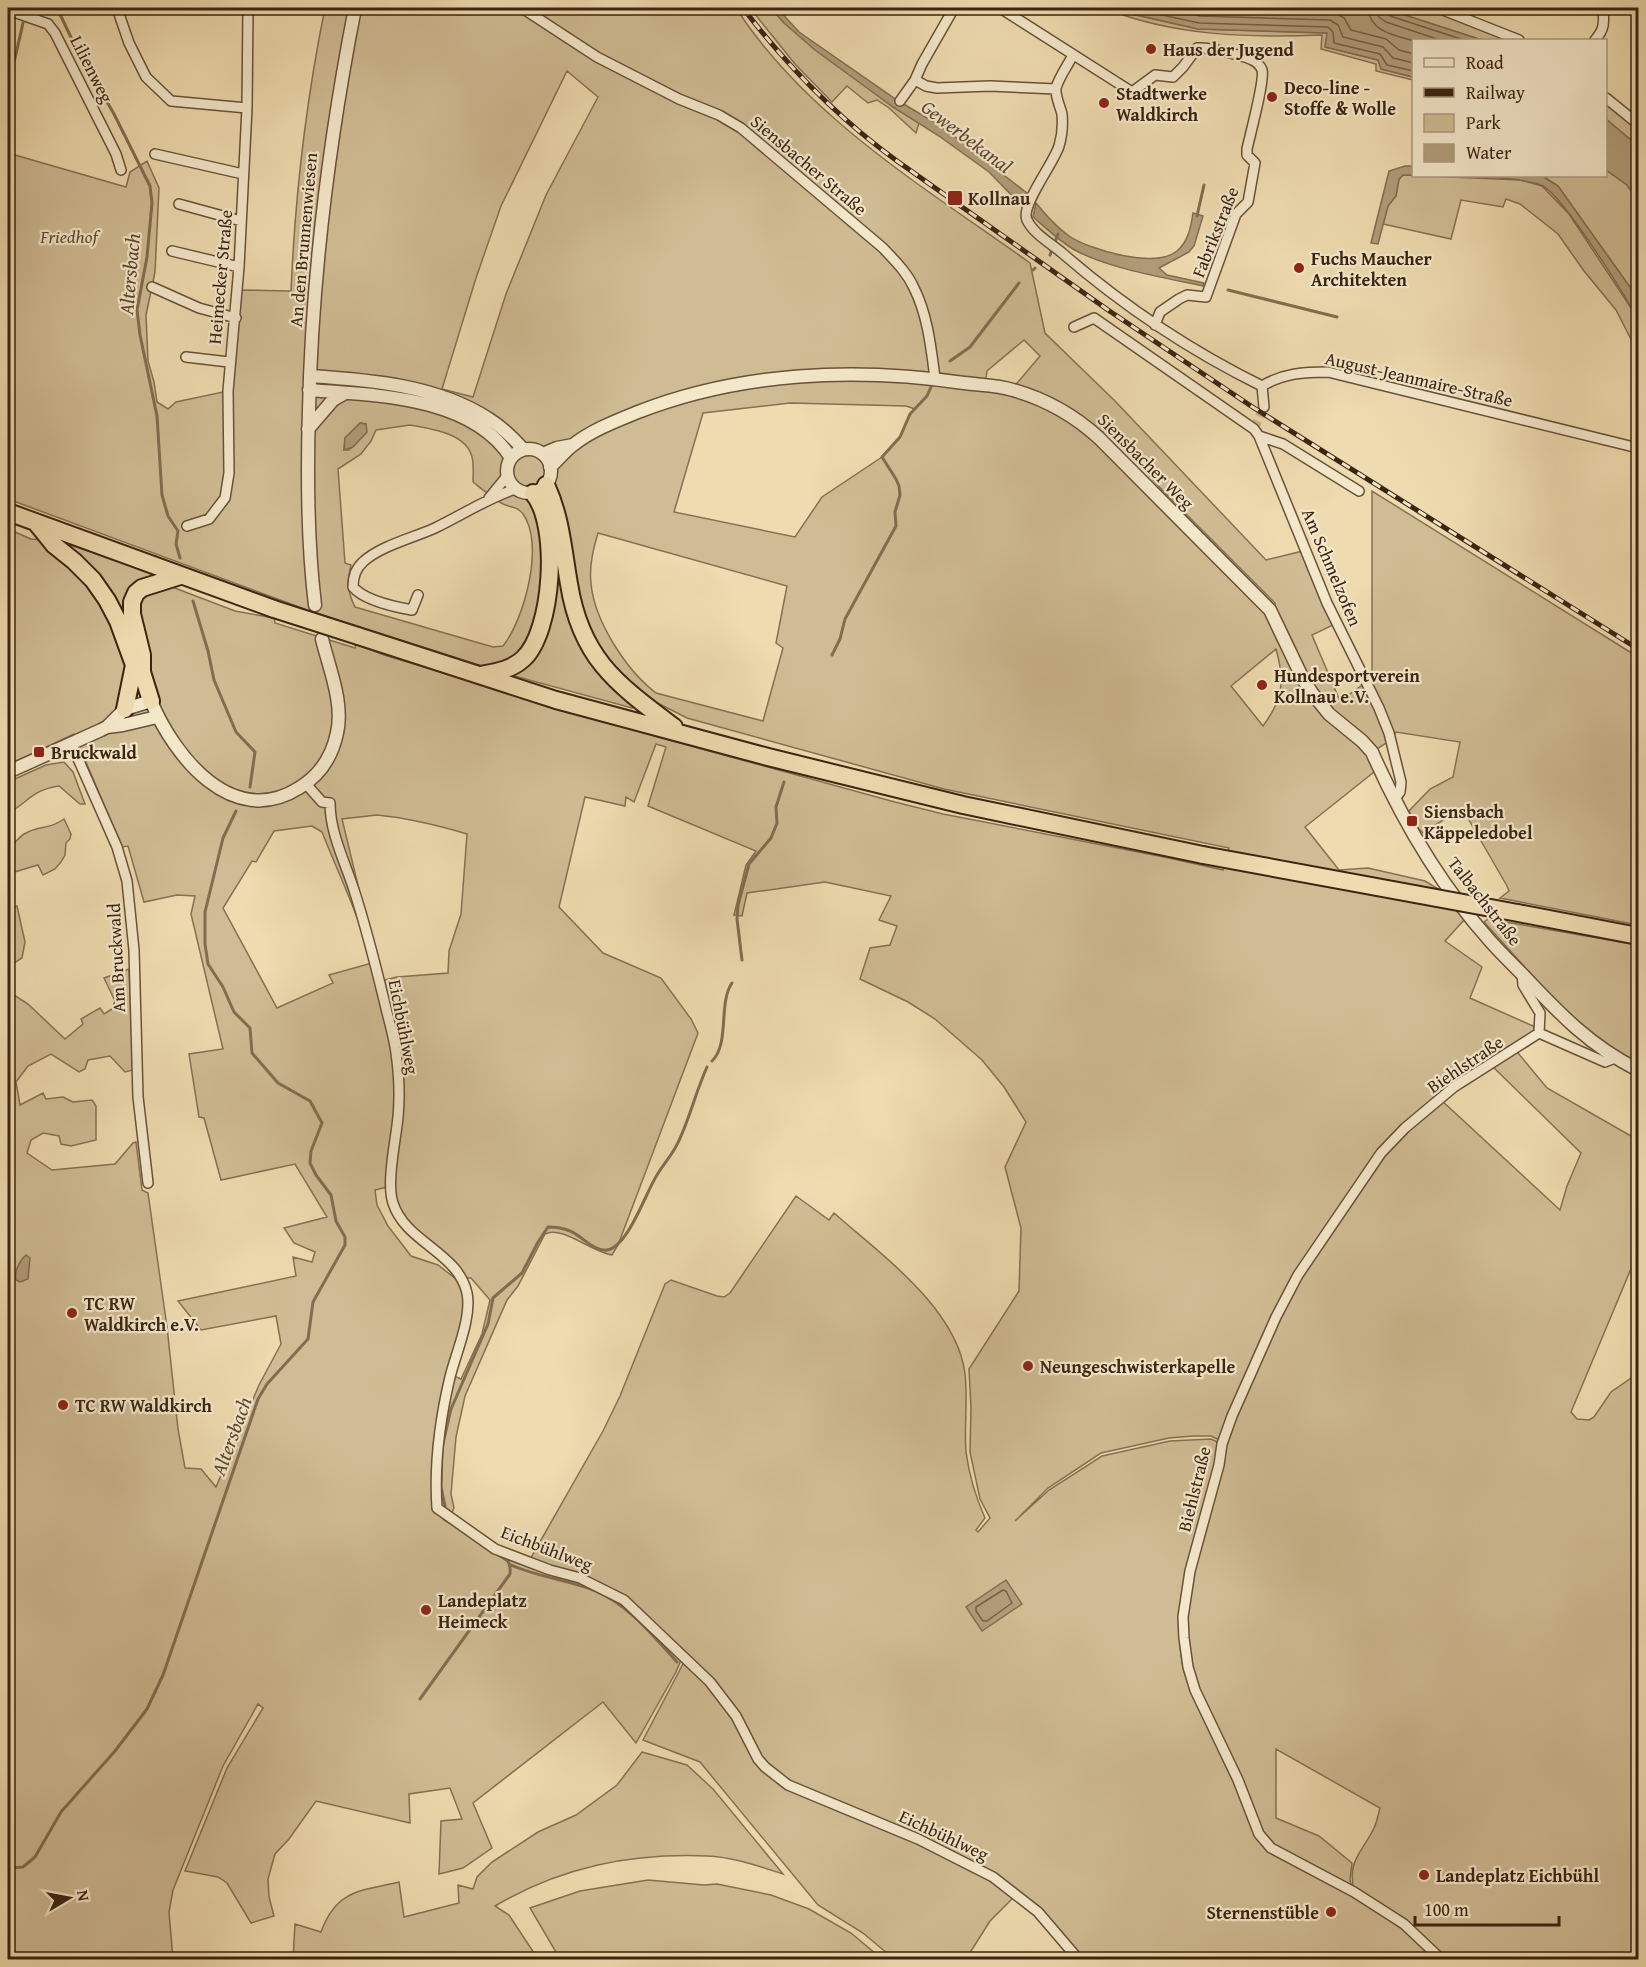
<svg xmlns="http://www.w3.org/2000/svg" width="1646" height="1967" viewBox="0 0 1646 1967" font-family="'Gentium Book Plus',serif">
  <rect width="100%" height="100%" fill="#eedbaf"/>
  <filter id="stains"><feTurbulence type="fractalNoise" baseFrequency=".00333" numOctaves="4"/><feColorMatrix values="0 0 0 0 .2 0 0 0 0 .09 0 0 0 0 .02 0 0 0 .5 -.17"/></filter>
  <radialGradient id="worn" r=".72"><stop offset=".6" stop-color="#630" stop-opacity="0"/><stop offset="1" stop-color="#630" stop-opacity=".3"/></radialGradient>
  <!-- green -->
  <path fill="#d0bc94" stroke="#867053" stroke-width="1.5" fill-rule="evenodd" d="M325,8H736C806,117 927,189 1030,263L1045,333L1115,401L1266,560L1307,550L1327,603L1337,623L1312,635L1340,701L1372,678V491L1638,657V925L1500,898L1509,891L1507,886L1462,808L1423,833L1417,827L1409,811L1430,789L1453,777L1460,742L1396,732L1391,740L1372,752L1379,768L1305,827L1339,870L1368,868L1425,881L1440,890L1465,919L1445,941L1482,967L1470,998L1533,1026L1536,1029L1533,1034L1513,1047L1547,1088L1638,1140V1252L1571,1412L1577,1419L1589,1420L1594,1417L1611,1392L1631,1378L1638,1360V1959H1444L1405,1923L1354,1891C1347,1860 1362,1853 1374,1828C1377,1822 1378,1815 1380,1808L1276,1749V1818L1319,1836L1352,1863L1350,1880L1353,1892L1403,1925L1440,1959H1079L1038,1912L1017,1894L990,1921L966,1959H894L863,1933L818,1905L700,1762L643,1740L684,1662L705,1677L683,1655L676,1672L636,1743L603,1702L473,1803L492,1848L463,1868L439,1874L441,1821L462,1819L450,1788L409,1794L410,1823L316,1801L289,1839L275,1854L268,1879L269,1897L274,1916L251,1923L227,1883L218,1877L185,1871L227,1768L263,1708L258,1704L223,1766L173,1890L169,1912L173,1959H8V909L17,906L25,942L22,958L9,966L14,995L28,1004L65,1039L83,1024L81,1019L100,1008L104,1014L112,1009L115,1001L104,978L129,969L133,1070L125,1072L110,1056L88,1060L85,1069L79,1072L51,1054L28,1066L16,1082L20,1105L43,1093L46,1099L63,1097L73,1102L92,1100L96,1106V1140L71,1146L61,1144L59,1136L43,1133L31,1140L27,1153L52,1170L115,1164L133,1143L136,1142L142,1190L148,1193L167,1327L178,1429L185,1468L201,1469L216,1487L259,1385L281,1344L276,1316L201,1330L178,1301L296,1276L293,1257L312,1262L315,1252L294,1243L284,1228L327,1217L295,1164L221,1180L204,1118L199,1117L189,1054L223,1049L191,914L195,896L177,895L144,902L128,846L122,847L74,734L8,765V529L31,539L59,541L156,574L151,579L235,611L274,618L275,623L355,648L356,644L384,655L658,737L895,802L943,814L1169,858L1223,870L1229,848L944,789L687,718L642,695L635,707L632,708L507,674L310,611L8,499V153L126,187L130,172L147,161L159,188L155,272L146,315L148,361L154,382L157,402L168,409L176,402L228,391C230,357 236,324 238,290L291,291C295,196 306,101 325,8ZM567,71L598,97L546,195L506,294L473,397L442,389L476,278L501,206ZM1024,340L1040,356L1012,389L985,385L987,371ZM790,403L906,406L915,409L910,414L900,437L882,457L822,497L795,537L674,512L703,413ZM360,423L366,424V432L349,450H344L345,438ZM410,425C431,429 466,433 472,457C474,465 473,474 473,482C483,490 492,498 503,504C511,508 517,506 523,514C545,544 524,620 503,646L493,647L355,607C347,591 347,582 351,565L345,563L338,469L361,454L371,441L376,430ZM1106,427L1162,490L1275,603V617L1271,622L1270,610L1254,593L1205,546L1100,439ZM598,533L787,586L776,643L783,648L763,721L656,693C627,671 594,621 591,583C589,567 593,549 598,533ZM1276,649C1285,681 1283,699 1263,726L1231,686ZM656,744L666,747L648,806L756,851L746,865L734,915L742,916L747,893L825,882L891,896L879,920L897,926L890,945L870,948L860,979L908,1002L935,1019L982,1060L1004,1087L1026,1122L1005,1167L1021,1228L1019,1291L969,1369L971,1408L970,1452L980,1499L990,1518L978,1532L976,1530L985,1518C976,1498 969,1474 966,1452C964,1426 968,1399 965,1374C957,1308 880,1254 834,1213L829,1220L796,1196L730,1293L724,1297L717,1296L671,1280L665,1284L620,1396L603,1431L529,1561L496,1548L451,1515L454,1508L451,1494L456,1437L465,1396L507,1300L518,1286L545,1234C561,1225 592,1252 612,1255L618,1245L698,1033L691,1019L661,978L603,953L559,907L585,797L625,806L626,797L634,802ZM377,815C408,818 437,825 467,834L461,914L449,951L448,973L397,977L381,981L342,819ZM312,826L322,832C339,875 360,918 372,963L329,975L333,983L277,1008L223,908L252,861L256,862L274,831ZM1491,1065L1581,1153L1567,1186L1560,1210L1440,1099L1454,1087ZM387,1187C388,1194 388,1203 391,1210C405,1241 439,1252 456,1279L438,1265L411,1256L388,1226L377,1205L375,1190ZM466,1278H471L490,1300L482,1334L461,1379L454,1376L470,1301ZM1193,1436H1211L1226,1443C1212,1500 1191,1559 1187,1617C1184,1675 1217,1726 1240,1776C1249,1797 1254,1820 1265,1840L1263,1844C1247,1827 1241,1792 1230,1770C1214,1738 1194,1705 1184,1671C1167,1606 1204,1508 1222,1444L1211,1439L1170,1441L1102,1456L1049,1490L1015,1521L1048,1488L1101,1453L1169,1438Z
    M750,8H771L784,23L893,107L919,123L916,133L889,108L877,100L868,103L847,86L832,102L795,64Z
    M1104,8L1198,29L1328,33L1325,47L1378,60L1382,69L1413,77V80L1376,71V64L1321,49L1322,35C1249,38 1173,36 1104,8Z
    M1383,8H1438L1519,40H1482Z
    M1606,98L1638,124V146L1606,119Z
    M1606,170L1627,185L1638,200V299L1558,186L1543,176H1606Z
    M1403,175L1520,180L1542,186L1569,214L1635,314L1638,320V353L1616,310L1584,271L1558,234L1520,204L1506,199L1503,207L1461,200L1451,239L1383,224L1388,206L1396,196L1399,179Z
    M64,762L73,772L85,804H80L59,786C31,790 28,803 8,813V782L46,765Z
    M64,819L71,834L70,839L66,843L65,855L61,862L55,869L43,875L38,865L8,874V851C13,845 19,836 26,833C40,825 49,830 64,819Z
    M1488,919L1638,945V1062L1606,1046L1578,1026L1484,922Z
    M642,1752L687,1765L713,1789L783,1874C758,1866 733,1857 707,1856C630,1853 561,1867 495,1906L509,1915L538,1959H293L295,1924L321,1932C336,1890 360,1891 399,1882L404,1917L459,1903L458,1885L473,1889L477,1877L492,1862L538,1832L576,1815L617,1785Z
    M648,1880L704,1885L717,1884L771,1895L809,1909L851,1933L882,1959H560L530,1908L580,1891Z"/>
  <!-- water -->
  <path fill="#b19d7a" stroke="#826d50" stroke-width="1.5" d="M771,8H777L799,32L897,100L944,128L1028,194L1022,206L989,172L939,136L893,107L815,50L784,23Z
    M1106,8H1383L1482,40H1414L1413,77L1381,69L1378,60L1325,47L1327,33L1198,29Z
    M1606,119L1638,146V200L1627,185L1606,170Z
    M1405,166H1413V175H1403L1399,179L1396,196L1388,206L1378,244L1371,243L1389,171Z
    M1420,176H1542L1558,186L1635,294L1638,299V320C1625,295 1565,199 1543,186C1523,175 1446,176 1420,176Z
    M1036,203C1046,215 1056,227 1069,236C1090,250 1155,269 1177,251C1188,242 1191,227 1193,213L1203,216L1194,246L1189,252L1159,268L1167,275L1204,283L1203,286C1165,278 1106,268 1073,249C1058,240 1046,228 1033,217Z
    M360,423L366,424L367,432L353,447L344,450L345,438Z
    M26,1255L30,1258L28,1279L20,1282L16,1280C14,1271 20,1260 26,1255Z
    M1006,1580L1022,1604L982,1631L966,1607Z"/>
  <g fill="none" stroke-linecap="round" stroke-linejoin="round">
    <!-- shore -->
    <path stroke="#766046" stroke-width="1.5" d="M1130,8L1199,23L1328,27L1333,32L1334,43L1380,54L1387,65L1414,71
      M1162,8L1200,16L1330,20L1338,25L1343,37L1383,47L1393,58L1414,63
      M1218,8L1332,11L1344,18L1351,30L1386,39L1399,50L1414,54
      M1368,8C1370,32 1394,35 1414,41
      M1377,8L1379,17L1386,22L1440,40
      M1385,8L1386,13L1390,16L1464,40
      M1003,1590L1006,1591L1012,1603L987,1621H983L976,1611V1607Z"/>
    <!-- stream -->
    <path stroke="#826d50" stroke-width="3" d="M57,8L78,52L114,114L150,186L152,203L147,257L137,310L140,335L157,416L162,495L168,516L178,531L176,544L180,558
      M8,89L23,23
      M1197,216L1204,185
      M1050,255L1058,234
      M1033,270L1035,268
      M1228,290L1337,317
      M950,361L970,347L1019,283
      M193,601L208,651L214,680L236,732L255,752L250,787
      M832,655L840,639L845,619L896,526L895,512L900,495L899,486L896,479L882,457L900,437L910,414L927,396L931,387
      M742,960L737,919L738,905L749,864L771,838L777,823L776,807L784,782
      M712,1061C730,1044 718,1003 732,983
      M445,1506L441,1487L442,1448L451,1409L488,1324L493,1298L522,1273L538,1242L548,1227C555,1227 563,1228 570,1231C581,1235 594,1252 607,1250C628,1247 646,1192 657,1175C666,1160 674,1154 681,1136C691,1113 697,1089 707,1067
      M444,1519L452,1524
      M511,1565C538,1577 568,1580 596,1591C629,1605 653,1636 677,1662
      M420,1699L510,1574C511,1559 506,1560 495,1553
      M8,1868L23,1867L35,1857L61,1812L115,1751L147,1709L163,1675L258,1399L267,1384L308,1339L313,1302L345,1245V1237L336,1221L331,1195L316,1175L310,1163L311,1151L322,1123L310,1101L278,1083L252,1053L250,1028L234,1012L223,987L208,964L205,944V912L223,838L236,811"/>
    <!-- minor-tunnel -->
    <path stroke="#cab690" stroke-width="9" stroke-dasharray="9 4.5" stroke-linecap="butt" d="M1254,429L1264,407"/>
    <defs>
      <path id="minor" d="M117,8L129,43L146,77L171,101L247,108
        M522,8L597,57L679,99L719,115L741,128L883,248C894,260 907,272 914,288C928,316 931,348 935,378
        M1000,8L1132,92L1155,75L1173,77L1183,67L1197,48C1210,47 1221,51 1234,54C1244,57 1258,59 1262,70C1265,80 1250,135 1247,149V155L1255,163L1248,202L1236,214L1206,297L1187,295L1179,299L1160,312L1155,325
        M1438,8L1519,40
        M1635,8L1638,10
        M8,10L48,24L55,33L116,154L121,170
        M1595,40C1605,29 1604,22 1603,8
        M1073,55C1068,65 1059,77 1056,88C1055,96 1060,106 1062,114C1063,125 1062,136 1059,146C1054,163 1020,206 1027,220C1033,233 1050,243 1061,252C1122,305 1189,350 1262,386
        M915,80L926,86L937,88L990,86L1056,89
        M1606,98L1638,124
        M900,101L915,80L922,64L954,8
        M155,154L243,174
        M179,204L241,221
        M172,251L239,267
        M152,287L199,308L236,318
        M1074,327L1094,318L1254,429L1259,436L1327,603L1379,708L1389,733L1401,782L1400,792L1395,799
        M186,357L229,362
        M1262,386C1284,373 1304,372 1328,372L1638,448
        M1262,386L1264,407
        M1259,436L1283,444L1359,491
        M489,498L507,476
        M187,526L209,519L225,498L229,473L228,391L239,267L247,108L248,8
        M418,595L412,610C395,607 364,600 353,587C353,578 355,569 363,562C380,546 413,538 435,528C462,515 486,499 515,489
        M71,743L117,847L127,881L134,950L138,1097L148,1183
        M306,784L322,802L330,803C330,833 345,862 354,890C366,927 375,963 384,1000C388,1018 394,1036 396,1053C399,1074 400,1096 398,1117C396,1139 386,1183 393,1203C405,1242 458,1252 467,1293C472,1317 456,1353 450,1377C440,1419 434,1464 437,1508L495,1549L550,1570L580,1578L624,1600L710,1682L736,1716L758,1759L765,1767L788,1785L918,1839L993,1877L1038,1912L1079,1960
        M1522,974L1523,985L1540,1013L1539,1033L1605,1062L1615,1058
        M1442,1960L1404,1924L1354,1892L1271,1848L1259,1834L1238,1780L1195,1690L1188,1667L1184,1638L1183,1617L1190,1571L1219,1465L1222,1444L1232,1416L1276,1317L1298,1275L1381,1153L1405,1128L1454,1087L1539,1033"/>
      <path id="tertiary" d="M310,376C370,380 437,385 489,419C502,427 513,438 523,449
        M309,390C374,395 472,396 511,458
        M308,429L333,400L345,393
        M507 471a22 22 0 1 1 44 0a22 22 0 1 1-44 0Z
        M543,454L557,448L573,445
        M550,467C558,460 565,451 573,445C592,430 616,421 638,412C741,372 855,367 964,383C980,385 998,385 1013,390C1045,399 1075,416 1099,438L1270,610L1303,679L1312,693L1329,714L1362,741L1372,752C1402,820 1441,886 1491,942C1501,953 1512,964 1523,975C1560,1014 1589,1045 1638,1070
        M315,605C307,540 307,475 309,410C312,274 329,141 355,8
        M107,727L123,725L157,717
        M8,772L101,730L107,727L125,709L151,701C174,756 232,830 299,788C319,776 332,757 337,733C344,703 329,668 322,639"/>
      <path id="trunk" d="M546,485C561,517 563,550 569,584C581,659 617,684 674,727
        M8,512L274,609
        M37,524L54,545L74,561L93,580L107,600L118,621L134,665L142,672
        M358,636L556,700L768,757L963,805L1203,855
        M481,675C496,672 511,670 523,659C553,632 560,524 533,493
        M151,701L142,672V655L132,614V602L136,593L142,588L180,576
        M125,709L134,665
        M1518,913L1638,936"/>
    </defs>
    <!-- minor casing -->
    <use href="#minor" stroke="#685239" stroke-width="12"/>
    <!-- tertiary casing -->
    <use href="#tertiary" stroke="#685239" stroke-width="15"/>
    <!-- trunk casing -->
    <use href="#trunk" stroke="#3b2412" stroke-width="20"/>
    <!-- minor -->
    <use href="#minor" stroke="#f4e8cb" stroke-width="9"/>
    <!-- tertiary -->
    <use href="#tertiary" stroke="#f4e8cb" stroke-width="12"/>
    <!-- trunk -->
    <use href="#trunk" stroke="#eedbaf" stroke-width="16"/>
    <defs>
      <path id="rail" d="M743,8C787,66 838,118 897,161L1108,310L1251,406L1638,649"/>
    </defs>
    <!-- rail casing -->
    <use href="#rail" stroke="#3b2412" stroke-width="5"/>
    <!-- rail -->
    <use href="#rail" stroke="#f4e8cb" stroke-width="3" stroke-dasharray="9" stroke-linecap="butt"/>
    <defs>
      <path id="trunk-bridge" d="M274,609L358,636
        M1203,855L1518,913"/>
    </defs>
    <!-- trunk-bridge casing -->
    <use href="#trunk-bridge" stroke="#3b2412" stroke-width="20" stroke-linecap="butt"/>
    <!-- trunk-bridge -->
    <use href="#trunk-bridge" stroke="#eedbaf" stroke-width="16"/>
  </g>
  <!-- markers -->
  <g fill="#8f2418" stroke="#f4e8cb" stroke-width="2">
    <circle cx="1151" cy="49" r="6"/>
    <circle cx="1272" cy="97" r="6"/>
    <circle cx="1104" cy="103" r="6"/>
    <rect x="947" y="190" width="16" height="16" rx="3"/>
    <circle cx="1299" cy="268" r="6"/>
    <circle cx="1262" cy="685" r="6"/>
    <rect x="33" y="746" width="12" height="12" rx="3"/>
    <rect x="1406" y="815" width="12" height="12" rx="3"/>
    <circle cx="72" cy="1313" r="6"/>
    <circle cx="1028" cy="1366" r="6"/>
    <circle cx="63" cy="1405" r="6"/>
    <circle cx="426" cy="1610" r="6"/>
    <circle cx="1424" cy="1875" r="6"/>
    <circle cx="1331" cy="1912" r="6"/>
  </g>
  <g text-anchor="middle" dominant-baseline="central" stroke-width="4.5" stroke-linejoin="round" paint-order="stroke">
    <!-- poi labels -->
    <g font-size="18" font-weight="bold" fill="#3b2412" stroke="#f4e8cb" text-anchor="start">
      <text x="1163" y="49">Haus der Jugend</text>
      <text x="1284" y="87">Deco-line -<tspan x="1284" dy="21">Stoffe &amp; Wolle</tspan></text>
      <text x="1116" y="93">Stadtwerke<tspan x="1116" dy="21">Waldkirch</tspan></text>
      <text x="968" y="198">Kollnau</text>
      <text x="1311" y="258">Fuchs Maucher<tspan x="1311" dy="21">Architekten</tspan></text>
      <text x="1274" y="675">Hundesportverein<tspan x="1274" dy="21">Kollnau e.V.</tspan></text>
      <text x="51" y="752">Bruckwald</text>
      <text x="1424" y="811">Siensbach<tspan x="1424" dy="21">Käppeledobel</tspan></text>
      <text x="84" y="1303">TC RW<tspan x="84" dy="21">Waldkirch e.V.</tspan></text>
      <text x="1040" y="1366">Neungeschwisterkapelle</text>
      <text x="75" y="1405">TC RW Waldkirch</text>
      <text x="438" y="1600">Landeplatz<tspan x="438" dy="21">Heimeck</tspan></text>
      <text x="1436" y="1875">Landeplatz Eichbühl</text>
      <text x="1319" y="1912" text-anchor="end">Sternenstüble</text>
    </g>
    <!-- street labels -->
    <g font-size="18" fill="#3b2412" stroke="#f4e8cb">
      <text transform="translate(92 69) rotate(63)">Lilienweg</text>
      <text transform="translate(809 165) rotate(40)">Siensbacher Straße</text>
      <text transform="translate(1215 232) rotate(-68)">Fabrikstraße</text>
      <text transform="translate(303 240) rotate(-85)">An den Brunnenwiesen</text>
      <text transform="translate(220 277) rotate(-85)">Heimecker Straße</text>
      <text transform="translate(1419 379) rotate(13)">August-Jeanmaire-Straße</text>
      <text transform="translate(1146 461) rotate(45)">Siensbacher Weg</text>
      <text transform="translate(1332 567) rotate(67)">Am Schmelzofen</text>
      <text transform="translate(1485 901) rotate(52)">Talbachstraße</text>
      <text transform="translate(116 958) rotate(-93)">Am Bruckwald</text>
      <text transform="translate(404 1027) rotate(79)">Eichbühlweg</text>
      <text transform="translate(1465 1064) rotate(-34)">Biehlstraße</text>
      <text transform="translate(1194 1489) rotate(-76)">Biehlstraße</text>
      <text transform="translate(547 1548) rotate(21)">Eichbühlweg</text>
      <text transform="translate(944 1835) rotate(25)">Eichbühlweg</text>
    </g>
    <!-- park labels -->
    <g font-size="18" font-style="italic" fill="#604a32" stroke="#f4e8cb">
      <text x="69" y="236">Friedhof</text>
    </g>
    <!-- water labels -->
    <g font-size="20" font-style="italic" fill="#5e4831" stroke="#f4e8cb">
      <text transform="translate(967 136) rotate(37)">Gewerbekanal</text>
      <text transform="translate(129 274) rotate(-85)">Altersbach</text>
      <text transform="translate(231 1436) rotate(-70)">Altersbach</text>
    </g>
  </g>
  <!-- margin -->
  <rect width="1646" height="1967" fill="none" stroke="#eedbaf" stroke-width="30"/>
  <rect x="9" y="9" width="1628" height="1949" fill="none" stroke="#3b2412" stroke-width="3"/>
  <rect x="15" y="15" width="1616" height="1937" fill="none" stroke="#3b2412" stroke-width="1.5"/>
  <!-- legend -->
  <rect x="1412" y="39" width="195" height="138" fill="#f4e8cb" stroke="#aa9a81" stroke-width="1.5"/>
  <rect x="1424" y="58" width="30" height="9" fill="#f4e8cb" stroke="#aa9a81" stroke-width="1.5"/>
  <text x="1466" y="69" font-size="18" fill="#3b2412">Road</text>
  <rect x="1424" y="88" width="30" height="9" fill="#3b2412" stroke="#aa9a81" stroke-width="1.5"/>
  <text x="1466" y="99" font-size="18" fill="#3b2412">Railway</text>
  <rect x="1424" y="114" width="30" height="18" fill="#d0bc94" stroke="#aa9a81" stroke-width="1.5"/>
  <text x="1466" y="129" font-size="18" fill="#3b2412">Park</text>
  <rect x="1424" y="144" width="30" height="18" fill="#b19d7a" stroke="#aa9a81" stroke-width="1.5"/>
  <text x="1466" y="159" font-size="18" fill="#3b2412">Water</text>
  <!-- north arrow -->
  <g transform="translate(69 1898) rotate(80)" stroke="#f4e8cb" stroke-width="4.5" paint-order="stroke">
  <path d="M0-4.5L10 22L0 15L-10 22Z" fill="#3b2412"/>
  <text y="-9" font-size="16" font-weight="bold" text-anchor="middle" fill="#3b2412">N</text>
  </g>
  <!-- scale -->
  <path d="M1415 1916v9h144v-9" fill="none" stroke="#3b2412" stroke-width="3"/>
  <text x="1424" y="1916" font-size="18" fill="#3b2412" stroke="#f4e8cb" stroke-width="4.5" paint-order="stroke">100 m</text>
  <rect width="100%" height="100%" filter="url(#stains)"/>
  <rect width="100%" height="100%" fill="url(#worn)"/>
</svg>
